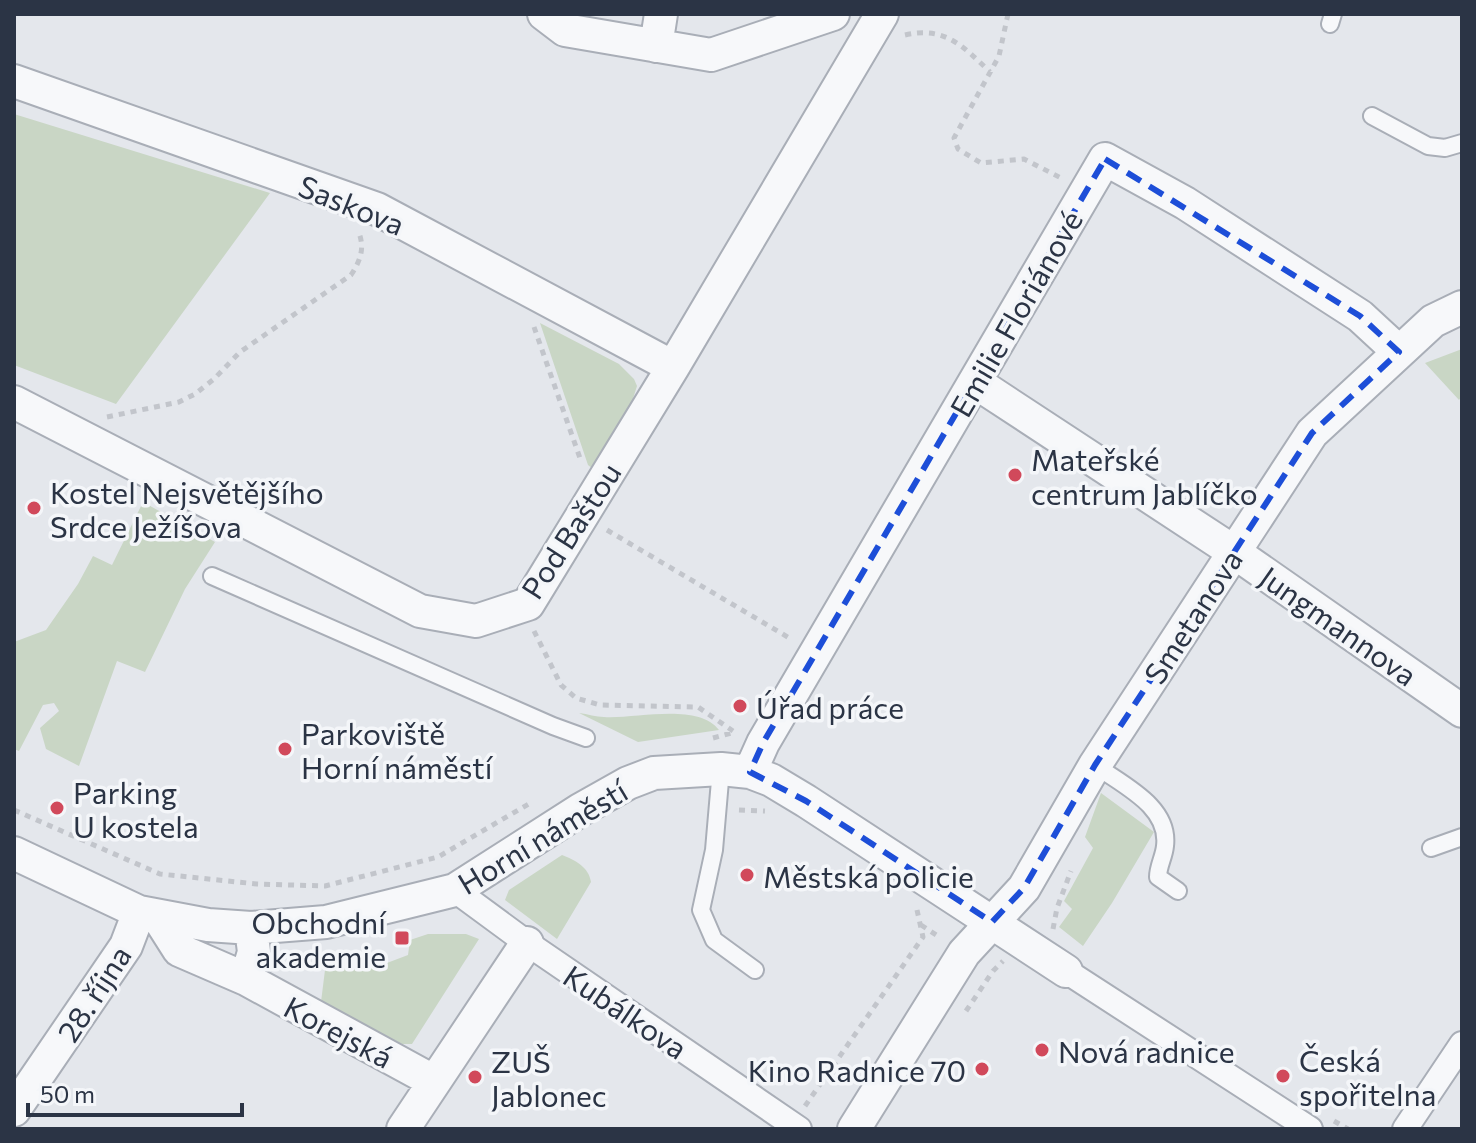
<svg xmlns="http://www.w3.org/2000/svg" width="1476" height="1143" viewBox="0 0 1476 1143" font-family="Commissioner,sans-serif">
  <rect width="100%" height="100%" fill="#e4e7ec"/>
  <!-- green -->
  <path fill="#c9d6c5" d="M14,114L270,193L116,404L14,365Z
    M540,323L619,364L634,379L637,386L631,405L593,469L588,465Z
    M1462,349V396L1459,400L1425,363Z
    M143,502L215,542L185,589L145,672L117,661L79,766L46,749L40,728L59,711L54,703L43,705L19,751L14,749V642L46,630L78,584L93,556L112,565Z
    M579,713C588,714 596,717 604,717C636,719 698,702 719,730L638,742Z
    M1101,793L1154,832L1112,903L1083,946L1059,927L1072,909L1064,901L1093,848L1085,837Z
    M562,855C575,860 589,867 591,882L557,939L505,900L509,890Z
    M428,934H466L479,939L412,1044H402L321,1002L326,962L373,956L379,966L408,955L410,940Z"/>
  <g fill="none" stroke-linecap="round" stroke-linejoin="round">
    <defs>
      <path id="service" d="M1330,24L1333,14
        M1372,116L1428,146L1445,148L1462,143
        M212,576L553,726L586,738
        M1095,765C1122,785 1170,806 1165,846C1164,857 1158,866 1158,877L1178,891
        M721,769L714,850L701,910L714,940L755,970
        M1431,848L1462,837"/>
      <path id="pedestrian" d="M455,890L527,943L799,1129
        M1066,971L1310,1129
        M1405,1129L1462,1044"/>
      <path id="minor" d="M544,14L565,30L711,55L833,14
        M656,46L661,14
        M14,81L377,209L673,367
        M975,382L1234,552L1462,711
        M14,402L420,611L476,621L528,604L673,367L882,14
        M750,772L763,743L1105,159L1185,203L1360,316L1399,352
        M14,853L139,912L208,925L251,928L326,922L455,890L580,810L628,783L654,773L721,769L750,772L771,780L806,801L1066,971
        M158,917L179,950L246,979
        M251,928L254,952L246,979L433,1081
        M14,1110L126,946L139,912
        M403,1129L527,943
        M854,1129L964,953L1024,888L1095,765L1312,433L1433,321L1462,307"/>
    </defs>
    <!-- service casing -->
    <use href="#service" stroke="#a9aeb7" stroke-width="20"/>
    <!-- pedestrian casing -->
    <use href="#pedestrian" stroke="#a9aeb7" stroke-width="28"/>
    <!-- minor casing -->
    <use href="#minor" stroke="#a9aeb7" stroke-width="36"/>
    <!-- path -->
    <path stroke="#c2c5cb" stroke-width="5" stroke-dasharray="6 6" stroke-linecap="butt" d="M1008,14L999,56L954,138L958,149L981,163L1024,159L1063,179
      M905,35C945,26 963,46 990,72
      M534,327L581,461
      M107,417L179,402L195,394L214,379L240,352L351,275C360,261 365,249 359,233
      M607,530L791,639
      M534,631L561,685L576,698L600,705L698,707L733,731
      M713,738L735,732
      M14,810L160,874L257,884L325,886L438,857L532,802
      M739,810L765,811
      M921,925L941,938
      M1053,929L1057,908L1071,871
      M966,1011L993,971L1003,961
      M805,1106L923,937L917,910
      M1334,1121L1348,1129"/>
    <!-- service -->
    <use href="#service" stroke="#f7f8fa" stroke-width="16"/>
    <!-- pedestrian -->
    <use href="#pedestrian" stroke="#f7f8fa" stroke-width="24"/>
    <!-- minor -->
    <use href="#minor" stroke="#f7f8fa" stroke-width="32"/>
  </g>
  <!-- marked area -->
  <path fill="none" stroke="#1d4ed8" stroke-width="6" stroke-dasharray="16 10" stroke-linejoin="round" d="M1105,159L1360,316L1399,352L1312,433L1095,765L1024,888L992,922L806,801L750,772L763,743Z"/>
  <!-- markers -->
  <g fill="#d1495b" stroke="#f4f6f9" stroke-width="3">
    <circle cx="1015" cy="475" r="8"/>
    <circle cx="34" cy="508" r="8"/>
    <circle cx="740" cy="706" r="8"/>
    <circle cx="285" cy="749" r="8"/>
    <circle cx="57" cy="808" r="8"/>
    <circle cx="747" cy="875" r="8"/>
    <rect x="394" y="930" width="16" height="16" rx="4"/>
    <circle cx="1042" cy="1050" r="8"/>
    <circle cx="982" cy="1069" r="8"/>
    <circle cx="1283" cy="1076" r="8"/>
    <circle cx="475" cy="1077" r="8"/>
  </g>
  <g text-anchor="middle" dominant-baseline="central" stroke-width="7" stroke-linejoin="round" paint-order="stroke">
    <!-- street labels -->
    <g font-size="30" fill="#2b3445" stroke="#f4f6f9">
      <text transform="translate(352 204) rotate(22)">Saskova</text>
      <text transform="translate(1015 313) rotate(-60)">Emilie Floriánové</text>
      <text transform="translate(570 530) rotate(-57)">Pod Baštou</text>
      <text transform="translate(1192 616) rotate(-57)">Smetanova</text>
      <text transform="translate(1339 625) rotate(35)">Jungmannova</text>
      <text transform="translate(542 836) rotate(-31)">Horní náměstí</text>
      <text transform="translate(93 993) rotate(-57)">28. října</text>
      <text transform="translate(626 1011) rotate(34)">Kubálkova</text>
      <text transform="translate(339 1031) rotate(28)">Korejská</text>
    </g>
    <!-- poi labels -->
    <g font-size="30" fill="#2b3445" stroke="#f4f6f9" text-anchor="start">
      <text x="1031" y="458">Mateřské<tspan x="1031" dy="34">centrum Jablíčko</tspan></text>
      <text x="50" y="491">Kostel Nejsvětějšího<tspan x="50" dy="34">Srdce Ježíšova</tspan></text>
      <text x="756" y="706">Úřad práce</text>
      <text x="301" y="732">Parkoviště<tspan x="301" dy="34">Horní náměstí</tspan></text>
      <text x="73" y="791">Parking<tspan x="73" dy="34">U kostela</tspan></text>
      <text x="763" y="875">Městská policie</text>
      <text x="386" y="921" text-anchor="end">Obchodní<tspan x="386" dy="34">akademie</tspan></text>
      <text x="1058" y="1050">Nová radnice</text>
      <text x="1299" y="1059">Česká<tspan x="1299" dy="34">spořitelna</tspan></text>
      <text x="491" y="1060">ZUŠ<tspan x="491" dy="34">Jablonec</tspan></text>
      <text x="966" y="1069" text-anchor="end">Kino Radnice 70</text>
    </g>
  </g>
  <!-- border -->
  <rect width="1476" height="1143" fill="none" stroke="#2b3445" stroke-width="32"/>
  <!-- scale -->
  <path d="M28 1103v12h214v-12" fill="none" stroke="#2b3445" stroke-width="4"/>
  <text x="40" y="1103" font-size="24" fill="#2b3445" stroke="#f4f6f9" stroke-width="6" paint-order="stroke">50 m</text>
</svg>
